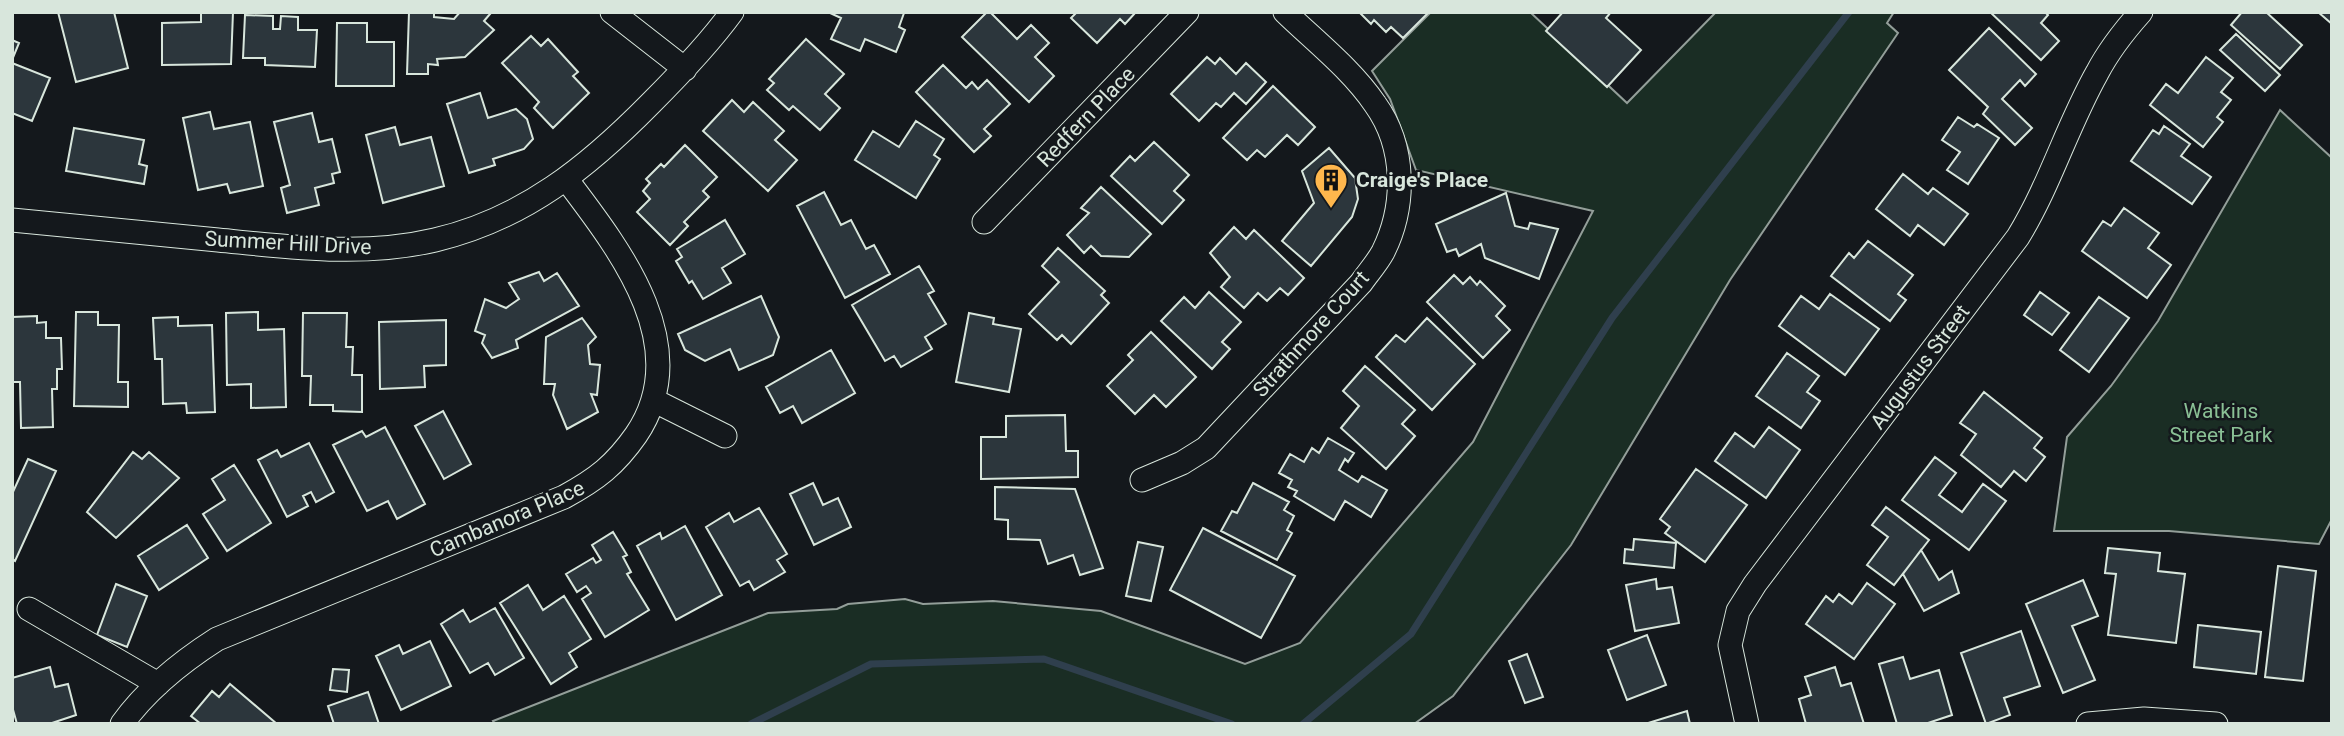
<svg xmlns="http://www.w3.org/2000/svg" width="2344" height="736" viewBox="0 0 2344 736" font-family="Roboto,sans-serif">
  <rect width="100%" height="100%" fill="#14181c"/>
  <!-- green -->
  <path fill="#1a2d24" stroke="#939e99" stroke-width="2" d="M1431,12H1530L1627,103L1716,12H1894L1887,23L1898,33L1730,280L1571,545L1453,696L1414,724H495L493,721L768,613L837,609L848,604L905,599L923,604L993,601L1101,611L1245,664L1300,643L1473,442L1593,211L1416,170L1390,99L1372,71Z
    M2280,110L2332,158V519L2319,544L2169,531H2054L2067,437L2111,386L2158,321Z"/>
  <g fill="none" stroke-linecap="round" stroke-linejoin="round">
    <!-- stream -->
    <path stroke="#2f3f4d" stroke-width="7" d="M751,724L871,664L1044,659L1232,724
      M1303,724L1411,634L1612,318L1849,12"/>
  </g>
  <!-- building -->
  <path fill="#2c363c" stroke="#d8e6dc" stroke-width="2" d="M58,12H114L128,68L76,82Z
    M201,12H233L231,64L162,65V23L201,22Z
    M409,12H434V17L454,19L460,12H488L490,14L484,21L494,30L465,57L437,59L438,65L428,64V74H407Z
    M828,12H903L904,13L899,27L905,30L896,52L865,39L860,51L831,39L841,18Z
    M987,12H990L1017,39L1031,25L1049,43L1035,57L1054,76L1029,102L962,37Z
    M1077,12H1136L1125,24L1120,19L1097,43L1071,18Z
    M1359,12H1429L1403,38L1391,27L1386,32L1374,20L1371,24Z
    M1563,12H1611L1606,18L1641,50L1607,87L1546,31Z
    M1990,12H2045L2048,15L2041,23L2059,41L2041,60Z
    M2242,12H2266L2302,45L2280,69L2231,25Z
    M2318,12H2332V24Z
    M245,15L273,16V29H280L281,16L298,17V30H317L315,67L265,65V58H243Z
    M337,23H367V42H394V86H336Z
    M1989,28L2036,74L2025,86L2020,80L2002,99L2032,128L2015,145L1983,114L1988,107L1949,70Z
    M2236,34L2280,75L2265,91L2220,50Z
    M531,36L541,46L548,39L578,72L573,76L589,93L553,128L534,108L539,102L502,63Z
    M806,39L844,74L825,94L840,108L820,130L793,106L789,110L767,90L774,83L769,79Z
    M12,40L19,43L12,60Z
    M1207,57L1215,64L1220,58L1236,74L1246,63L1266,82L1246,104L1234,93L1221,107L1216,103L1199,121L1171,94Z
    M2206,57L2233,78L2221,92L2231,100L2217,117L2223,122L2203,147L2150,105L2166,84L2178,93Z
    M12,63L50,78L32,121L12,113Z
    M943,65L966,88L972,82L978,89L987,80L1010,104L984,129L991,136L974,152L916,92Z
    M1273,86L1315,127L1298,145L1287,135L1265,157L1257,150L1247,160L1223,138Z
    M480,93L488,118L516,109L527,119L533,139L524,149L493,159L495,165L469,173L447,104Z
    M732,100L744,112L753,102L784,131L775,140L797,160L768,191L703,131Z
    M210,112L214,129L250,122L263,186L230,193L227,184L198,190L183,118Z
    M312,113L319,142L332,139L340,172L332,174L334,183L315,188L319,205L287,213L281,188L290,185L274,122Z
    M1958,117L1974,127L1977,124L1999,138L1968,184L1947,170L1960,152L1942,140Z
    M916,121L944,139L934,155L940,159L916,198L855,160L873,131L899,147Z
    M2164,126L2190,144L2181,156L2211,177L2192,204L2131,161L2153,130L2159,134Z
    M395,127L400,145L431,137L444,186L383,203L366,135Z
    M74,128L144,140L139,164L147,166L144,184L66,171Z
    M1154,142L1189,175L1174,191L1184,200L1162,224L1111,176L1130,156L1135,161Z
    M685,145L717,177L703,191L709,197L684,222L688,226L670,245L637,212L650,199L643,191L650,183L646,179L661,164L664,167Z
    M1329,148L1355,178L1358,199L1352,217L1311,266L1282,241L1314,203L1302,171Z
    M1903,174L1928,194L1933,188L1968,214L1944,245L1918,225L1910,236L1876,209Z
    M1101,187L1151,234L1129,257L1101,256L1091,246L1084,253L1067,235L1089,213L1081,208Z
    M824,192L841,225L851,220L866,249L874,245L890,274L845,298L797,206Z
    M1506,193L1515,226L1528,229L1530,223L1558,229L1539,279L1485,258L1481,244L1459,256L1456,249L1447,252L1436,224Z
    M2124,208L2159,233L2148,248L2171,265L2147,298L2082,251L2103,221L2111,226Z
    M725,220L745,254L722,268L731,283L703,299L692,281L689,283L676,261L682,257L677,249Z
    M1234,227L1246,239L1254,230L1304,278L1288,295L1280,288L1267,301L1258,293L1244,308L1221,287L1230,277L1210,253Z
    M1868,241L1913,275L1898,294L1906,300L1890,321L1831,276L1849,253L1854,258Z
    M1058,248L1105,291L1101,295L1109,303L1071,344L1062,335L1057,340L1029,314L1059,282L1042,266Z
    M919,266L934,291L928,294L946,324L925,337L932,349L901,367L894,356L885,361L852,305Z
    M539,272L544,281L557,273L579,306L516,340L518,348L492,358L482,343L485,335L475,331L485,299L506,308L519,299L509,283Z
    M1454,275L1463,284L1470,277L1477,285L1480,281L1505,306L1496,316L1510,330L1483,358L1427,302Z
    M1209,292L1241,322L1222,342L1230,349L1212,369L1161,321L1184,297L1195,308Z
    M2040,292L2069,313L2052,335L2024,315Z
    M1830,294L1879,329L1845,375L1779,326L1801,296L1819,309Z
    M761,296L779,337L773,355L739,370L730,349L705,361L685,350L678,334Z
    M2099,297L2129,318L2089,372L2060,350Z
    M76,312H98V325H119L118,382H128V407L74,406Z
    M258,312V330L284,329L286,407L251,408V384L227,385L226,313Z
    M303,313H347L346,347H353L352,375H362V412L333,411V405H310L311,376H302Z
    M969,313L994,318L993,324L1021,329L1009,392L956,382Z
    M37,316V323L46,322V338H61L62,369H57V389H52L53,427L21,428L20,382H13L12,317Z
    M178,317V326L212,325L215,412L187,413L186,403L163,404L162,359H155L153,318Z
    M582,318L596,337L588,345L590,364L600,365L597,395L591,394L598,412L567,429L553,395L555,384H544L546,337Z
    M1427,318L1475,364L1432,410L1376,357L1396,335L1405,342Z
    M446,320V365L424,366L425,387L380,389L379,322Z
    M1151,332L1196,377L1166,407L1154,395L1135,414L1107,386L1133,360L1128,355Z
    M831,350L855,393L802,423L793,406L780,413L766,387Z
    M1787,353L1819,376L1807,392L1820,401L1801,428L1756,396Z
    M1365,366L1415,410L1402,424L1415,436L1386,469L1341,428L1359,406L1343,391Z
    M1984,392L2042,438L2034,448L2045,457L2026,481L2014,471L2001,487L1961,455L1976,434L1960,423Z
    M443,411L471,464L444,479L415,426Z
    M1065,415L1066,451H1078V477L981,479V437H1006V416Z
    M385,427L425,504L397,519L388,501L367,511L333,445L362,431L366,437Z
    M1769,427L1800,450L1766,498L1715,461L1735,433L1754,447Z
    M1328,438L1354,453L1348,462L1345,459L1339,470L1358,482L1362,476L1387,490L1371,517L1345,501L1334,520L1294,496L1297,491L1288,487L1292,480L1279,473L1290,454L1304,462L1312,448L1319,453Z
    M309,443L334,492L316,502L311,492L303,496L308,506L287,517L258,460L277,450L281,457Z
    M133,452L142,459L149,452L179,478L116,538L87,512Z
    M1935,457L1956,473L1939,495L1962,512L1983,484L2006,501L1969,550L1902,500Z
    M28,459L56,471L15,561L12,559V494Z
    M234,465L271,523L227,551L203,514L225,500L212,479Z
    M1696,469L1747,505L1705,562L1665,533L1670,527L1660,519Z
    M813,483L823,505L838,498L851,527L814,545L790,494Z
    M1253,483L1289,502L1284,510L1294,516L1287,530L1292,533L1277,560L1221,531L1232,511L1237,513Z
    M995,487L1075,489L1103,568L1080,575L1073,555L1048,564L1040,540L1008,539V520L995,519Z
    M1886,507L1929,540L1894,585L1867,565L1888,537L1872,525Z
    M759,508L787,554L777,560L785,572L754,590L749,581L740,586L706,527L729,513L734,522Z
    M187,525L208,558L159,590L138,556Z
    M685,526L722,595L676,620L637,546L660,533L662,539Z
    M1203,528L1295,576L1261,638L1170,590Z
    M613,532L627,555L623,557L631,572L627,574L649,610L605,637L582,599L591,593L586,586L577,592L566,574L593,558L596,563L601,560L592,545Z
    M1634,539L1676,543L1674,568L1624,563L1625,549L1633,550Z
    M1138,542L1163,547L1151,601L1126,596Z
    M2108,548L2160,553L2158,571L2185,574L2176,643L2108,635L2116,574L2105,573Z
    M1921,550L1939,580L1952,571L1959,593L1924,611L1903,574Z
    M2278,566L2316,571L2303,681L2265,677Z
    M1656,579L1657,589L1672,587L1679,623L1635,631L1626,585Z
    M2083,580L2098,616L2072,626L2095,680L2063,693L2026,604Z
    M1867,583L1895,604L1854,659L1806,624L1826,596L1833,602L1839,594L1852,604Z
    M116,584L147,596L127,647L97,635Z
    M528,585L543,610L564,596L591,639L569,653L577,667L551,684L500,603Z
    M495,608L524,658L495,675L488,663L470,673L441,624L463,610L470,622Z
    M2198,625L2261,632L2256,674L2194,667Z
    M2021,631L2040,686L2004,698L2010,715L1986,724L1961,653Z
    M1647,635L1666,685L1627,700L1608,650Z
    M430,641L451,686L401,710L376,656L399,645L403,654Z
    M1527,654L1543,697L1525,703L1509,661Z
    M1903,657L1910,679L1939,670L1952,715L1925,724H1897L1879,664Z
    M50,667L55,687L68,684L76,715L49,724H17L12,706V678Z
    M1835,667L1841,686L1851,683L1864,724H1806L1799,699L1811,695L1805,677Z
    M333,669L349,670L347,692L330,690Z
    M230,684L277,724H201L191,716L212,691L219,697Z
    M368,692L379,724H334L328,706Z
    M1687,711L1690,724H1645Z"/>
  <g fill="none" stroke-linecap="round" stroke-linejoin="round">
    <defs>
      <path id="minor" d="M612,12L685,69
        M12,220C81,227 150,234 218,240C290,247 363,257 435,240C524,219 588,167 651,103C680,74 708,45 732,12
        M984,222L1187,12
        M655,401L725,436
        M1142,480L1182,463L1206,448L1361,283C1368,273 1377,263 1383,252C1406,206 1406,147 1375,104C1351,69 1316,42 1285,12
        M29,609L158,684
        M122,724C147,689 181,662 217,639L564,497C597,479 615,465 636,435C696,347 620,250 567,180
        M1747,724L1730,645L1738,611L1755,584L2018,237C2050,185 2067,126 2097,73C2109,50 2124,31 2141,12
        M2088,724L2144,719L2216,724"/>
    </defs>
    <!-- minor casing -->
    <use href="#minor" stroke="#d8e6dc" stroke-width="25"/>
    <!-- minor -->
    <use href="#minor" stroke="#14181c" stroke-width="23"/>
  </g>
  <!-- icons -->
  <defs>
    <symbol id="building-pin" viewBox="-11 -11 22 30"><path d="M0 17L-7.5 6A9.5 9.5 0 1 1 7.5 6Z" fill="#ffb74d" stroke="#14181c"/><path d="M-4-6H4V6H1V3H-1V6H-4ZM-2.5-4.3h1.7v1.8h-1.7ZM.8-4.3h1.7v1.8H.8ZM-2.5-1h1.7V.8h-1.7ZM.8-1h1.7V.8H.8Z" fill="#111"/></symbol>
  </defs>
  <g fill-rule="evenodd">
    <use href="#building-pin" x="1312" y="161" width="38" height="52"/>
  </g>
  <g text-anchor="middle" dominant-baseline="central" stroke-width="5" stroke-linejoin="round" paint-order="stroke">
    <!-- street labels -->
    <g font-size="21" fill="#d8e6dc" stroke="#14181c">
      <text transform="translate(1086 117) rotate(-46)">Redfern Place</text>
      <text transform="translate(288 243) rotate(3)">Summer Hill Drive</text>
      <text transform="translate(1311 334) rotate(-48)">Strathmore Court</text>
      <text transform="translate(1920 367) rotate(-53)">Augustus Street</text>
      <text transform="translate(507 519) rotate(-23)">Cambanora Place</text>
    </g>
    <!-- poi labels -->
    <g font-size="21" font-weight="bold" fill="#d8e6dc" stroke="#14181c" text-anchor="start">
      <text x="1356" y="180">Craige's Place</text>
    </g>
    <!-- park labels -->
    <g font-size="21" fill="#8ac095" stroke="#14181c">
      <text x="2221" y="411">Watkins<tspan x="2221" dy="24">Street Park</tspan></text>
    </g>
  </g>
  <!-- border -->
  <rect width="2344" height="736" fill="none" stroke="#d8e6dc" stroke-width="28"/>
</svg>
